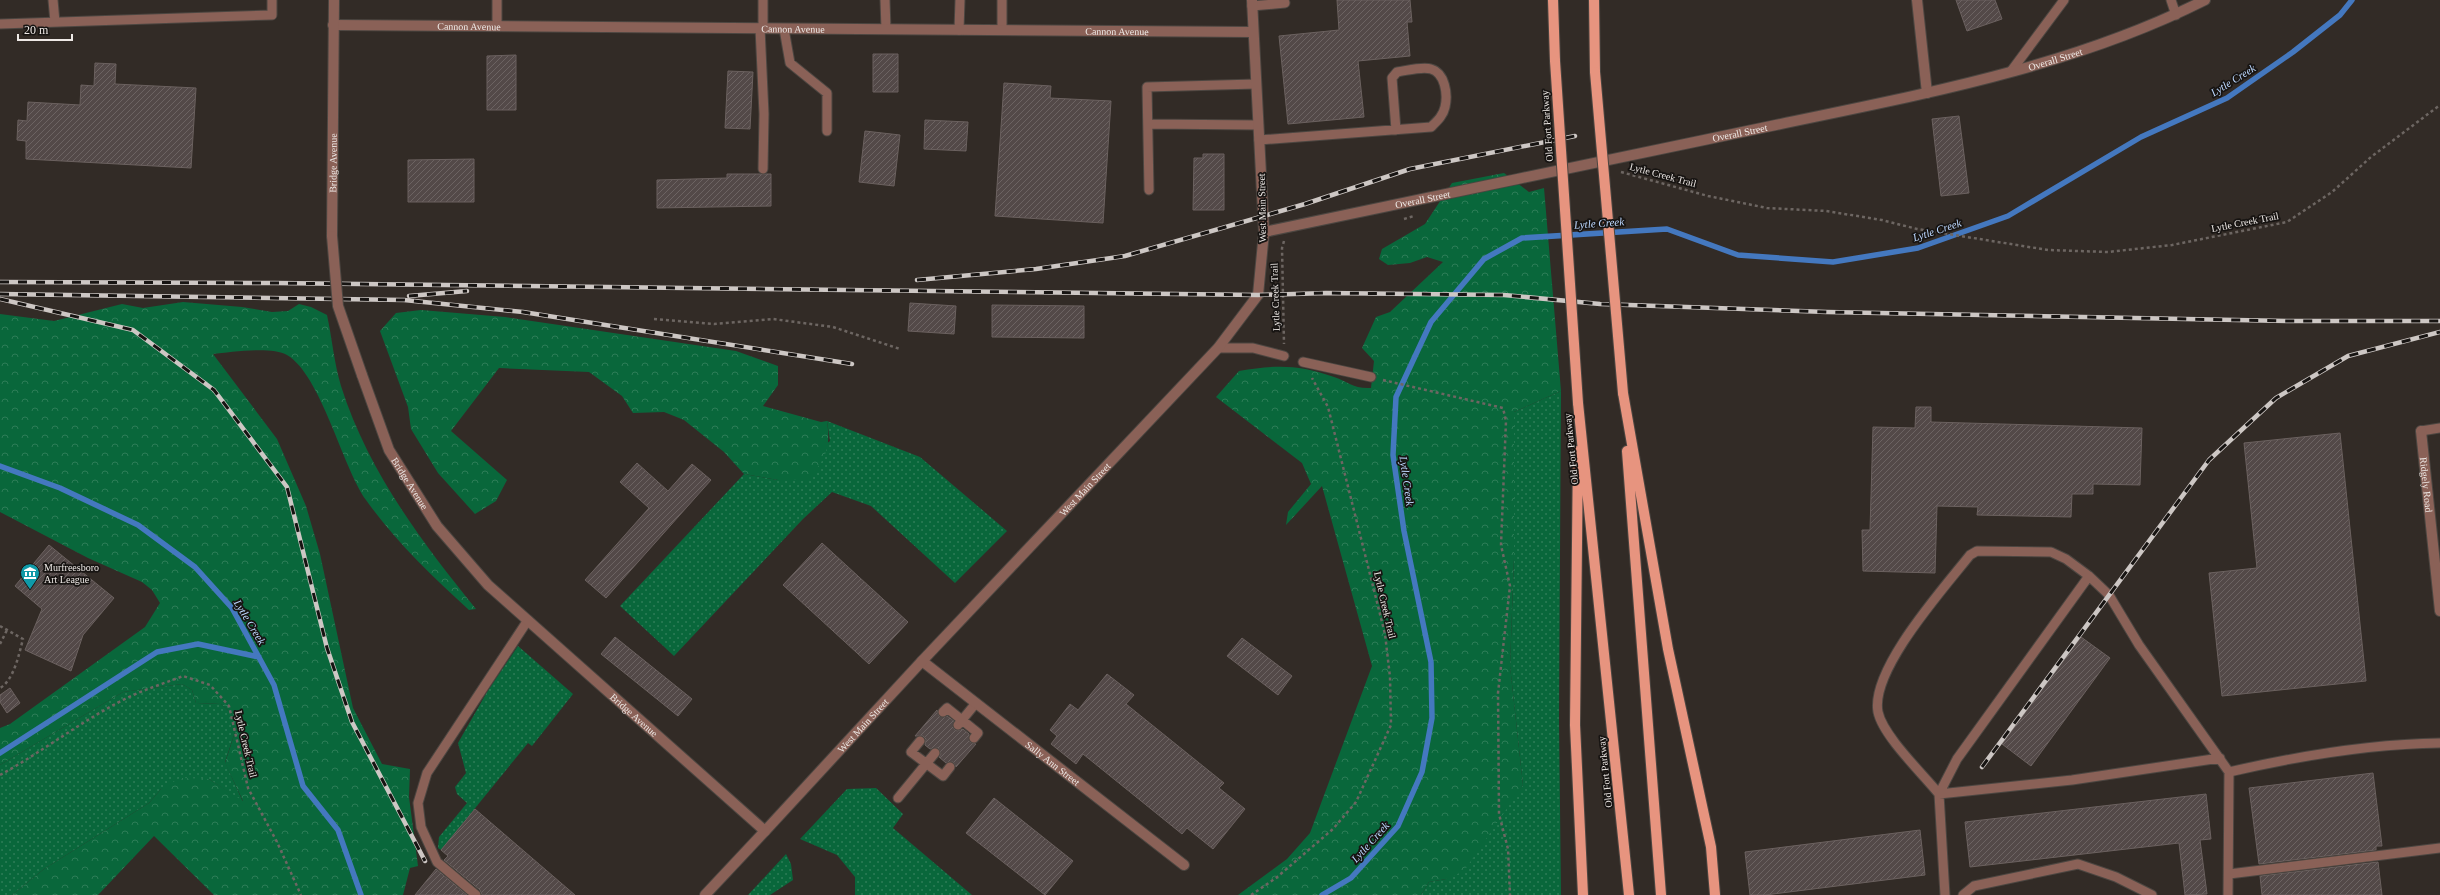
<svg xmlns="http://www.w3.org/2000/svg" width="2440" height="895" viewBox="0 0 2440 895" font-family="'Times New Roman',serif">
  <defs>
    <pattern id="grass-dots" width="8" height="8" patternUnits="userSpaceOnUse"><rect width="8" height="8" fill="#09673b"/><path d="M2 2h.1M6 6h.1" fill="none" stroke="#2d7d57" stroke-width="1.8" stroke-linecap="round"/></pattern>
    <pattern id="forest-crowns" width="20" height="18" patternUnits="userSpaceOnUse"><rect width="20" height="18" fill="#09673b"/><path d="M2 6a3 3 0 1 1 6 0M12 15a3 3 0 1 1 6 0" fill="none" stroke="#2d7d57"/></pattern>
    <pattern id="building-hatch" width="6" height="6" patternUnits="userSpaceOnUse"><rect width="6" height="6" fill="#534948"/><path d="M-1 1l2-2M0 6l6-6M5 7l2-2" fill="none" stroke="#6c6362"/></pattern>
  </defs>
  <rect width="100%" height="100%" fill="#322b26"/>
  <!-- grass -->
  <path fill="url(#grass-dots)" d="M1561,391L1559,718L1561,895H1421L1429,882L1446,879L1523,785L1510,666L1514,558V412Z
    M827,421L920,457L1007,531L955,583L871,506L832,492L803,519L674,656L620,606L744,474L778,480L830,441Z
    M518,646L573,694L532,746L528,743L441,850L438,848L439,837L467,803L457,794L455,787L466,773L458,743L487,692Z
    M182,684L192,690L196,703L221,704L239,720L225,762L243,802L209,779L161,789L149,803L44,869L12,895H0V765L123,692Z
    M876,788L903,814L893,828L972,895H855V877L837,855L800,839L847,789Z
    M786,854L791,864L793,880L770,895H748Z"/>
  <!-- forest -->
  <path fill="url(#forest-crowns)" d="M1504,173L1529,192L1544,188L1561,391L1514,412V558L1510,666L1523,785L1464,871L1446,879L1429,882L1421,895H1238L1287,859L1310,833L1372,666L1322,486L1286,525L1288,512L1311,484L1302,463L1216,397L1239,371C1275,365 1297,364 1334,377C1349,382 1353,389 1371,388L1374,361L1362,348L1376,317L1390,312L1443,262L1427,257L1410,263L1388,265L1379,259L1382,249L1425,224L1452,183Z
    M183,302L242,307L272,312L288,311L299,304L311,307L327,315C332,338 334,363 341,386C368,471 421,541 476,609L469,610C432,576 395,541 366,500C342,466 321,375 287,355C272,346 231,352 213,354L277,439L306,506L320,554L353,708L382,764L410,769L409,797L418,866L410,868L403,895H214L154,836L98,895H12L44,869L149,803L161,789L180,778L209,779L243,801L225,763L239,720L221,704L196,703L192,690L182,684L123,692L0,765V728L10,724L145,627L160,603L152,590L142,582L88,558L0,512V314L54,321L122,304L143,308Z
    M421,310L505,317L736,351L778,366V385L763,406L821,422L827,421C831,448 826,459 808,479L778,480L744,474L724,452L684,420L664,412L633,413L622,396L589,372L499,368L451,431L507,480L496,501L475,514L438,473L411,429L408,407L380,331L396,313Z"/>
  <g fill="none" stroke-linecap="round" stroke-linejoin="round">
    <!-- stream -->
    <path stroke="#4478bf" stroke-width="5.5" d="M0,466L60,488L138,525L195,567L232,608L274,685L303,786L338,830L361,895
      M0,753L157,652L198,644L259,657
      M1322,895L1351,878L1398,826L1422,772L1432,718L1431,662L1404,531L1393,455L1396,397L1431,322L1484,259L1522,238L1667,229L1738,255L1833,262L1918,248L2008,216L2141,137L2227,98L2293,52L2340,15L2352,0"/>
  </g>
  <!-- building -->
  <path fill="url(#building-hatch)" stroke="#6b615f" d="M1337,0H1410L1412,22H1407L1410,56L1358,61L1364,117L1288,124L1279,36L1339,30Z
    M1956,0H1995L2002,19L1967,31Z
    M873,54H898V92H873Z
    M516,55V110H487V56Z
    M95,63L116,64L115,84L196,88L191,168L26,159V141L17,140L18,120L27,121L28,102L80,105L81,85L94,86Z
    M728,71L753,72L750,129L725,128Z
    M1004,83L1051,86L1050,98L1111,101L1103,223L995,216Z
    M1959,116L1969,193L1941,196L1932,119Z
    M925,120L968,122L966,151L924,149Z
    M865,131L900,135L894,186L859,182Z
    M1203,154H1224V210H1193L1194,158H1203Z
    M474,159V202H408V160Z
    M727,174H771V206L657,208V180L727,178Z
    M910,303L956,306L954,334L908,331Z
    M992,305L1084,306V338L992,337Z
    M1916,407H1931V422L2142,428L2140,485L2093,484V494H2072L2071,517L1977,515L1978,507L1937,506L1935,573L1863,571L1862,530H1870L1873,427L1915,428Z
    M2340,433L2366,681L2222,696L2209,573L2257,568L2244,443Z
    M637,463L668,491L692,464L711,480L606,598L585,580L649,508L620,482Z
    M822,543L908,622L869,664L783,585Z
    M49,545L114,598L83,635L71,671L25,650L42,609L15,586Z
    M615,637L692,699L678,716L601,654Z
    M2081,637L2110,658L2031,766L2002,744Z
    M1242,638L1292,676L1278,695L1227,656Z
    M1107,674L1134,695L1126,704L1224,783L1219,788L1245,809L1213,849L1187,828L1182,834L1083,754L1076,764L1051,744L1057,736L1050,730L1070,704L1078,710Z
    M10,688L20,703L7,713L0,702V695Z
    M937,710L939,716H947L954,721V729L957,731L963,729L969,734L970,742L976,744L956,767L953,762L946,763L939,757L941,754L938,748L930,749L925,745L926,739L923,736H915Z
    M2373,773L2382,846H2376V850L2259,864L2249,788Z
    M2206,794L2211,839L2200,840L2207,894L2185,895L2179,843L1970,867L1965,822Z
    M994,798L1073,861L1045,895L966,833Z
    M475,809L575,895H482L480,890L444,860L448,856L441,850Z
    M1920,830L1925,875L1765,895H1750L1745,852Z
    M2378,862L2382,895H2262L2260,876Z
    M436,869L467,895H415Z"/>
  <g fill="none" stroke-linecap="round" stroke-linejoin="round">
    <defs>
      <path id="service" d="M53,0L55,22
        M497,0V26
        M885,0L886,29
        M1002,0V30
        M2171,0L2176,15
        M1252,6L1285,3L1284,0
        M0,24L272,15V0
        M760,28L764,114L763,169
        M763,28V0
        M784,29L790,63L827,93V131
        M959,30L960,0
        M2012,70L2064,0
        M1148,124L1258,125
        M1259,140L1431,127C1437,121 1443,116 1445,107C1448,94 1445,73 1431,69C1422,66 1406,71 1397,72L1392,78L1396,130
        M1149,190L1147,87L1256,84
        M1218,348H1253L1284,356
        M1303,362L1371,377
        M2421,431L2440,428
        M943,712L947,708L978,733L974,738
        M958,725L976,703
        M920,741L911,752L943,776L950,767
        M2220,758L2072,780L1939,794C1923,774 1883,736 1878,712C1870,670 1944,588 1970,555L1977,551L2051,552L2066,559L2089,576L2109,595L2139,645L2229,772
        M898,798L935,753
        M2229,874L2440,848
        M476,895L437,862L421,827L418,803L427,773L528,620
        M1945,895L1939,794L1957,759L2089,576
        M1963,895L1974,886L2078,864L2116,877L2152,895
        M2228,895L2229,772C2298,756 2369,744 2440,743"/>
      <g id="minor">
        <path d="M1917,0L1927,93"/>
        <path id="s1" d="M333,25L1253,32"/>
        <path id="s2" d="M1264,232C1433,197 1602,161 1771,126C1918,95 2070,68 2205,0"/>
        <path id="s3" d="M2421,431L2440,611"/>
        <path id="s4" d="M922,661L1184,865"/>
        <path id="s5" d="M765,831L922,661L1218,348L1258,295L1264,232L1252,0"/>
      </g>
      <g id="tertiary">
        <path id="s6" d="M332,236L334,0"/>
        <path id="s7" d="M362,375L389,450L437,526L488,585L765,831L705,895"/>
      </g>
      <path id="primary" d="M1553,0L1555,61
        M1594,0L1595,72
        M1623,393L1668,649L1711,847L1715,895
        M1578,403L1629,895
        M1578,451L1575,725L1583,895
        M1627,451L1661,895"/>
    </defs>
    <!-- service casing -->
    <use href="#service" stroke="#4c4641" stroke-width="11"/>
    <!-- minor casing -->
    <use href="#minor" stroke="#4c4641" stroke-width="12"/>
    <!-- tertiary casing -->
    <use href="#tertiary" stroke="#4c4641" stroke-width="12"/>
    <!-- primary casing -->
    <use href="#primary" stroke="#4c4641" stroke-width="12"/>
    <!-- path -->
    <path stroke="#6d6662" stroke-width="2.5" stroke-dasharray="3 3" stroke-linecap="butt" d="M1621,172L1708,196L1767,208L1826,211L1882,220L1917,229L2048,250L2108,252L2172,245L2287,222L2332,192L2371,157L2440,105
      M1404,219L1414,216
      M1284,241L1282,248L1284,344
      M654,319L714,324L773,319L833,327L900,349
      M1383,380L1503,408L1506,421L1501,545L1510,586L1498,693L1499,814L1508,849L1510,895
      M0,626L23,639C19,654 14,680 0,688
      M0,644L7,630
      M0,775C42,752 80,722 123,700C142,690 163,684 183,676L210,685L229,706L248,788L277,842L301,895
      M1251,895L1276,878L1333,829L1356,802L1391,725L1390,677L1385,634L1328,407L1312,378"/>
    <!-- service -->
    <use href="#service" stroke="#8a6157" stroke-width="9"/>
    <!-- minor -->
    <use href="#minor" stroke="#8a6157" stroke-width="10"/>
    <!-- tertiary -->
    <use href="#tertiary" stroke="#8a6157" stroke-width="10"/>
    <!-- primary -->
    <use href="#primary" stroke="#e7947f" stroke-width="10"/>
    <defs>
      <path id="rail" d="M917,280L1036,269L1125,256L1305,204L1410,169L1575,136
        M0,282L275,283L1258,295L1326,293L1504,295L1600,304L1827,312L2287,321H2440
        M0,294L404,300L523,312L852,364
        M409,296L467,291
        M0,299L133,330L214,390L287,487L327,648L352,722L425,861
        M1982,767L2209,460L2276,398L2348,356L2440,332"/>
    </defs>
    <!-- rail casing -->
    <use href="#rail" stroke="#cdc7c4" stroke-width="4.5"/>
    <!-- rail -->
    <use href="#rail" stroke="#171412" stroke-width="3" stroke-dasharray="9" stroke-linecap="butt"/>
    <defs>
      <path id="tertiary-bridge" d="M332,236L338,306L362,375"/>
      <path id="primary-bridge" d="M1555,61L1578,403
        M1595,72L1623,393"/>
    </defs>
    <!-- tertiary-bridge casing -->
    <use href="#tertiary-bridge" stroke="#4c4641" stroke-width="12" stroke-linecap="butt"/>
    <!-- primary-bridge casing -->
    <use href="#primary-bridge" stroke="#4c4641" stroke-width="12" stroke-linecap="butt"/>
    <!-- tertiary-bridge -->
    <use href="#tertiary-bridge" stroke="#8a6157" stroke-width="10"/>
    <!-- primary-bridge -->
    <use href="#primary-bridge" stroke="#e7947f" stroke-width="10"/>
  </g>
  <!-- icons -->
  <defs>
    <symbol id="museum-pin" viewBox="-11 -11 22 30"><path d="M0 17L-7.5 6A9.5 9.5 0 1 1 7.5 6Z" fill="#0f9aa8" stroke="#171412"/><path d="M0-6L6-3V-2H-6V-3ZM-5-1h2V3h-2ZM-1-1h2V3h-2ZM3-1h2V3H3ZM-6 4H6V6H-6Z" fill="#fff"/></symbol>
  </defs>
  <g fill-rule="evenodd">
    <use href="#museum-pin" x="19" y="562" width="22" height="30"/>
  </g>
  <g text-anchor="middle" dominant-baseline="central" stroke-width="3.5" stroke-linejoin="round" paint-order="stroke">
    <!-- street labels -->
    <g font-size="10" fill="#eee9e6" stroke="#171412">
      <text stroke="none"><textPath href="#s1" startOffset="136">Cannon Avenue</textPath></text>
      <text stroke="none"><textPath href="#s1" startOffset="460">Cannon Avenue</textPath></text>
      <text stroke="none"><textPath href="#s1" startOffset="784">Cannon Avenue</textPath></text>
      <text stroke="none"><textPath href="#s2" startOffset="810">Overall Street</textPath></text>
      <text transform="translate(1547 126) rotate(-94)">Old Fort Parkway</text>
      <text stroke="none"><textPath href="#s2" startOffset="486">Overall Street</textPath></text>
      <text stroke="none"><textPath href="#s6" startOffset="73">Bridge Avenue</textPath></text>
      <text transform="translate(1663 175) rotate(15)">Lytle Creek Trail</text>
      <text stroke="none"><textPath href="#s2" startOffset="162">Overall Street</textPath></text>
      <text transform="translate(1262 208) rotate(-91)">West Main Street</text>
      <text transform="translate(2245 222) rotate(-11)">Lytle Creek Trail</text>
      <text transform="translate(1275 297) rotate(-92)">Lytle Creek Trail</text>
      <text transform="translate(1571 449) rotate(-96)">Old Fort Parkway</text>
      <text stroke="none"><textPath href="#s7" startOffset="119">Bridge Avenue</textPath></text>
      <text stroke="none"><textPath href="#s3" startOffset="54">Ridgely Road</textPath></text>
      <text stroke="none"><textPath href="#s5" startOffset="468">West Main Street</textPath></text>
      <text transform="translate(1385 605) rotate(77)">Lytle Creek Trail</text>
      <text stroke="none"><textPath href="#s7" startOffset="443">Bridge Avenue</textPath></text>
      <text stroke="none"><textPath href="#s5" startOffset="144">West Main Street</textPath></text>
      <text transform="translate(246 744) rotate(77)">Lytle Creek Trail</text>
      <text stroke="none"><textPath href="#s4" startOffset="166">Sally Ann Street</textPath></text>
      <text transform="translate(1605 772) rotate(-96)">Old Fort Parkway</text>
    </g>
    <!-- poi labels -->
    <g font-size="10" fill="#eee9e6" stroke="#171412" text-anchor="start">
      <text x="44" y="567">Murfreesboro<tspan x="44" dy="12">Art League</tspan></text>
    </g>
    <!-- water labels -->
    <g font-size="11" font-style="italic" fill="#bdd8ff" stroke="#171412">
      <text transform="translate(2233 80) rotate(-32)">Lytle Creek</text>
      <text transform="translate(1599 223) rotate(-4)">Lytle Creek</text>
      <text transform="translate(1937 230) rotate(-18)">Lytle Creek</text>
      <text transform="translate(1407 481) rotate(82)">Lytle Creek</text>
      <text transform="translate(250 622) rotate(59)">Lytle Creek</text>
      <text transform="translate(1370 842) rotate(-48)">Lytle Creek</text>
    </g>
  </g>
  <!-- scale -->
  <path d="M18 34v6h54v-6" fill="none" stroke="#eee9e6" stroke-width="2"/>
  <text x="24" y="34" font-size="12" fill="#eee9e6" stroke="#171412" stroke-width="3" paint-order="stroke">20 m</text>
</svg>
